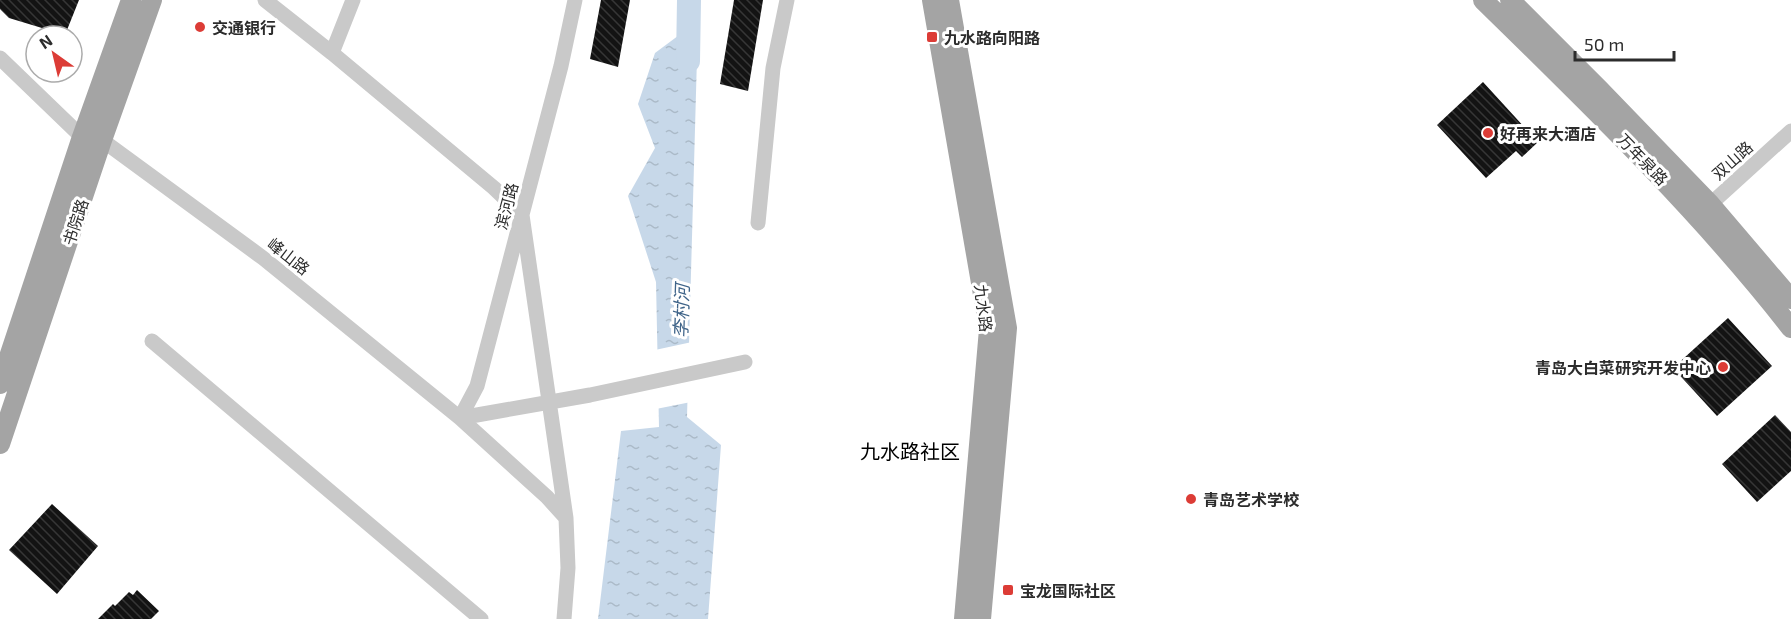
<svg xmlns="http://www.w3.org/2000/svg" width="1791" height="619" viewBox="0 0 1791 619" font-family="'Exo 2','Noto Sans SC',sans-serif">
  <defs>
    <pattern id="water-ripples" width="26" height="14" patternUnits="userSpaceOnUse" patternTransform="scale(1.5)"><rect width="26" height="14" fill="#c7d8e9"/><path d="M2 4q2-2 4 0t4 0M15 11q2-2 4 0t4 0" fill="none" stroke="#abbac8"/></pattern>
    <pattern id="building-back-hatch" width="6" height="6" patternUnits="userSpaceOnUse" patternTransform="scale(1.5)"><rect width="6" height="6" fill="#131313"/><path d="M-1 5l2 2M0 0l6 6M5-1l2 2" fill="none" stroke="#363636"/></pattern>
  </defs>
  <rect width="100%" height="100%" fill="#fff"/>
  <!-- water -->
  <path fill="url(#water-ripples)" d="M698,21L687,417L721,445L708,619H598L621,431L659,427L656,282L628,196L655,148L638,104L655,53Z"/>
  <!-- pier -->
  <path fill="#fff" d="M692,342L691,402L656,409L655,350Z"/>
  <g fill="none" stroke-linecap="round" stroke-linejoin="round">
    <!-- river -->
    <path stroke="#c7d8e9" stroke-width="24" d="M688,61L689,0"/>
  </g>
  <!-- building -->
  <path fill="url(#building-back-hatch)" d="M0,0H79L65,35L9,18L0,9Z
    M601,0H630L618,67L590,59Z
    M734,0H763L748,91L720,84Z
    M1483,82L1538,142L1522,157L1516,151L1486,178L1437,125Z
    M1728,318L1772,366L1717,416L1673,368Z
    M1775,415L1791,432V471L1757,502L1722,464Z
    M52,504L98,546L57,594L9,550Z
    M137,590L159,611L151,619H98L113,604L115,606L129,592L133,595Z"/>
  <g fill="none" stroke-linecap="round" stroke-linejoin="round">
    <!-- minor -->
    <path stroke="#c9c9c9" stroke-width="15" d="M265,0L332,53L494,188L522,215L566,518
      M332,53L353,0
      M0,58L82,137L102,140L263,258L460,418L547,497L566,518L568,568L564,619
      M1704,210L1791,131
      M758,223L773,68L787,0
      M152,341L481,619
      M460,418L477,386L561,66L575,0
      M460,418L590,395L745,362"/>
    <!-- major -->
    <path stroke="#a4a4a4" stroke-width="20" d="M932,0L989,329L964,619
      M949,0L1007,328L981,619
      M1483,0C1590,105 1699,210 1791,328
      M1510,0L1599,89L1710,204L1791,299
      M0,384L82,137L131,0
      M0,444L102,140L152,0"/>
  </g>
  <!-- markers -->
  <g fill="#dc3c36" stroke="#fff" stroke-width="2">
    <circle cx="200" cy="27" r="6"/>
    <rect x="926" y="31" width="12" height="12" rx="3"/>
    <circle cx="1488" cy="133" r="6"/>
    <circle cx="1723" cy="367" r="6"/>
    <circle cx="1191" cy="499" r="6"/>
    <rect x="1002" y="584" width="12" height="12" rx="3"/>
  </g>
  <g text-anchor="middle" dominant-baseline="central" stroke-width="6" stroke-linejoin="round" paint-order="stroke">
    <!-- poi labels -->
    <g font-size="16" font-weight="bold" fill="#2c2c2c" stroke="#fff" text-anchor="start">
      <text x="212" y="27">交通银行</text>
      <text x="944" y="37">九水路向阳路</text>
      <text x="1500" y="133">好再来大酒店</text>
      <text x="1711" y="367" text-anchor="end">青岛大白菜研究开发中心</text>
      <text x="1203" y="499">青岛艺术学校</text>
      <text x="1020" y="590">宝龙国际社区</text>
    </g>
    <!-- street labels -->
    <g font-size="16" fill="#2c2c2c" stroke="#fff">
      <text transform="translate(1643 159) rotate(46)">万年泉路</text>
      <text transform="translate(1732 160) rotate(-42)">双山路</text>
      <text transform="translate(506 206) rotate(-75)">滨河路</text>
      <text transform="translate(75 222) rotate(-72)">书院路</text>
      <text transform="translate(289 256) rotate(38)">峰山路</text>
      <text transform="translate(984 308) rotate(83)">九水路</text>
    </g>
    <!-- water labels -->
    <g font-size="18" font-style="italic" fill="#3f6489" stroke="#fff">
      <text transform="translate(681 311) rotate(-88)">李村河</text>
    </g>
    <!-- quarter labels -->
    <g font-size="20" fill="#000" stroke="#fff">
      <text x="910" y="451">九水路社区</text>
    </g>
  </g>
  <!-- north arrow -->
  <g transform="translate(54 54) rotate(326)"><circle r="28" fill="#ffffff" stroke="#ababab" stroke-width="1.5"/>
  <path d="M0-4.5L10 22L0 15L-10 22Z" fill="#dc3c36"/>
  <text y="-9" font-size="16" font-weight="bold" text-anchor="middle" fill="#2c2c2c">N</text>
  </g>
  <!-- scale -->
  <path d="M1575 51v9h99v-9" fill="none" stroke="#2c2c2c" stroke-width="3"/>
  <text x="1584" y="51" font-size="18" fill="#2c2c2c" stroke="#ffffff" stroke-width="4.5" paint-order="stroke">50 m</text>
</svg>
